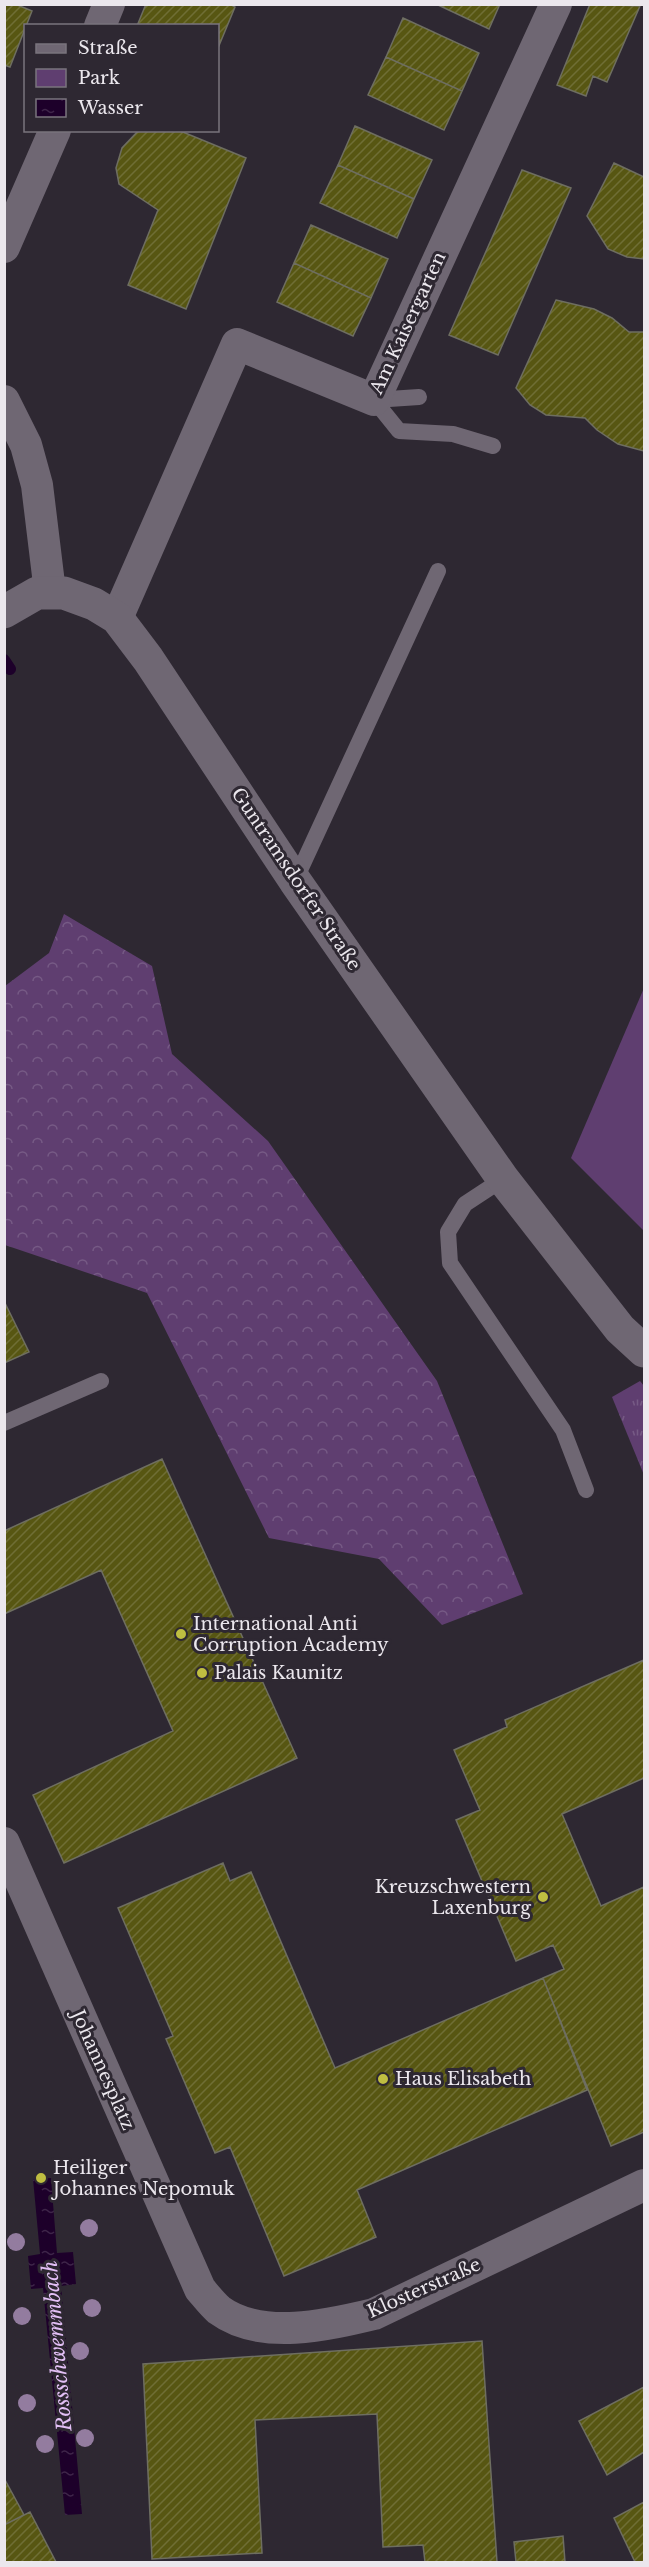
<svg xmlns="http://www.w3.org/2000/svg" width="649" height="2567" viewBox="0 0 649 2567" font-family="'Libre Baskerville',serif">
  <defs>
    <pattern id="forest-crowns" width="20" height="18" patternUnits="userSpaceOnUse" patternTransform="scale(1.5)"><rect width="20" height="18" fill="#5f3e70"/><path d="M2 6a3 3 0 1 1 6 0M12 15a3 3 0 1 1 6 0" fill="none" stroke="#765a85"/></pattern>
    <pattern id="park-tufts" width="24" height="20" patternUnits="userSpaceOnUse" patternTransform="scale(1.5)"><rect width="24" height="20" fill="#5f3e70"/><path d="M3 7l-1-3M5 7V3M7 7l1-3M15 17l-1-3M17 17v-4M19 17l1-3" fill="none" stroke="#765a85"/></pattern>
    <pattern id="water-ripples" width="26" height="14" patternUnits="userSpaceOnUse" patternTransform="scale(1.5)"><rect width="26" height="14" fill="#1d002a"/><path d="M2 4q2-2 4 0t4 0M15 11q2-2 4 0t4 0" fill="none" stroke="#3e2549"/></pattern>
    <pattern id="building-hatch" width="6" height="6" patternUnits="userSpaceOnUse" patternTransform="scale(1.5)"><rect width="6" height="6" fill="#575612"/><path d="M-1 1l2-2M0 6l6-6M5 7l2-2" fill="none" stroke="#6f6e35"/></pattern>
  </defs>
  <rect width="100%" height="100%" fill="#2e2832"/>
  <!-- green -->
  <path fill="#5f3e70" d="M644,988V1231L571,1158Z"/>
  <!-- forest -->
  <path fill="url(#forest-crowns)" d="M64,914L152,966L172,1054L268,1141L437,1381L523,1594L442,1625L379,1559L269,1538L147,1293L5,1245V986L49,953Z"/>
  <!-- park -->
  <path fill="url(#park-tufts)" d="M640,1381L644,1386V1475L612,1397Z"/>
  <!-- water -->
  <path fill="url(#water-ripples)" d="M51,2178L57,2253L73,2252L76,2284L61,2286L82,2514L65,2515L43,2288L31,2289L28,2256L40,2254L33,2179Z"/>
  <g fill="none" stroke-linecap="round" stroke-linejoin="round">
    <!-- stream -->
    <path stroke="#1d002a" stroke-width="12" d="M4,660L10,669"/>
  </g>
  <!-- building -->
  <path fill="url(#building-hatch)" stroke="#6e6e61" stroke-width="1.5" d="M4,4H15L32,11L10,67L4,65Z
    M146,4H230L235,7L218,48V26H137Z
    M436,4H500L489,29Z
    M590,4L640,6L607,82L593,76L586,96L557,85Z
    M403,18L479,53L462,91L386,57Z
    M386,57L462,91L444,130L368,95Z
    M355,126L432,160L414,199L338,165Z
    M139,130H178L246,158L186,309L128,285L158,210L119,184L116,168L122,148Z
    M614,163L644,177V259L627,257L608,249L587,216Z
    M338,165L414,199L397,238L320,203Z
    M522,170L571,188L498,355L449,335Z
    M311,225L388,259L371,298L294,263Z
    M294,263L371,298L353,336L277,302Z
    M556,300L594,309L612,318L629,332H644V451L618,444L597,430L585,418L546,415L530,405L516,388Z
    M4,1301L29,1352L4,1363Z
    M162,1459L297,1758L64,1863L33,1795L173,1731L101,1570L4,1614V1531Z
    M644,1660V1778L562,1814L601,1906L644,1887V2132L611,2146L543,1978L564,1969L553,1945L516,1961L456,1820L480,1810L454,1750L507,1727L505,1720Z
    M223,1863L230,1881L251,1872L335,2068L543,1978L587,2090L357,2190L376,2237L284,2276L230,2147L215,2153L166,2039L173,2036L118,1908Z
    M482,2341L497,2562H425L423,2545L383,2547L377,2414L255,2420L262,2553L152,2559L143,2364Z
    M644,2387V2452L607,2475L579,2421Z
    M4,2478L24,2515L4,2525Z
    M644,2502V2562H635L614,2518Z
    M30,2512L56,2562H4V2525Z
    M563,2536L565,2562H516L514,2542Z"/>
  <g fill="none" stroke-linecap="round" stroke-linejoin="round">
    <!-- service -->
    <path stroke="#6f6773" stroke-width="16" d="M374,400L399,431L453,434L493,446
      M374,400L419,397
      M295,881L438,571
      M503,1179L465,1204L448,1232L450,1263L563,1430L586,1490
      M4,1423L101,1381"/>
    <!-- minor -->
    <path stroke="#6f6773" stroke-width="32" d="M100,26L109,4
      M4,247L55,130
      M4,401L26,445L37,485L50,592
      M117,618L237,344L374,400L556,4
      M4,1843L200,2289C206,2296 212,2304 219,2310C261,2341 328,2325 374,2314L644,2185"/>
    <!-- secondary -->
    <path stroke="#6f6773" stroke-width="33" d="M4,612L37,593H64L94,604L117,618L148,659L295,881L503,1179L620,1329L644,1351"/>
  </g>
  <!-- trees -->
  <g fill="#937c9f">
    <circle cx="89" cy="2228" r="9"/>
    <circle cx="16" cy="2242" r="9"/>
    <circle cx="92" cy="2308" r="9"/>
    <circle cx="22" cy="2316" r="9"/>
    <circle cx="80" cy="2351" r="9"/>
    <circle cx="27" cy="2403" r="9"/>
    <circle cx="85" cy="2438" r="9"/>
    <circle cx="45" cy="2444" r="9"/>
  </g>
  <!-- markers -->
  <g fill="#bfbe41" stroke="#2e2832" stroke-width="2">
    <circle cx="181" cy="1634" r="6"/>
    <circle cx="202" cy="1673" r="6"/>
    <circle cx="543" cy="1897" r="6"/>
    <circle cx="383" cy="2079" r="6"/>
    <circle cx="41" cy="2178" r="6"/>
  </g>
  <g text-anchor="middle" dominant-baseline="central" stroke-width="6" stroke-linejoin="round" paint-order="stroke">
    <!-- street labels -->
    <g font-size="18" fill="#ebe7ed" stroke="#2e2832">
      <text transform="translate(408 323) rotate(-65)">Am Kaisergarten</text>
      <text transform="translate(296 879) rotate(56)">Guntramsdorfer Straße</text>
      <text transform="translate(103 2070) rotate(66)">Johannesplatz</text>
      <text transform="translate(424 2288) rotate(-24)">Klosterstraße</text>
    </g>
    <!-- poi labels -->
    <g font-size="18" fill="#ebe7ed" stroke="#2e2832" text-anchor="start">
      <text x="193" y="1624">International Anti<tspan x="193" dy="21">Corruption Academy</tspan></text>
      <text x="214" y="1673">Palais Kaunitz</text>
      <text x="531" y="1887" text-anchor="end">Kreuzschwestern<tspan x="531" dy="21">Laxenburg</tspan></text>
      <text x="395" y="2079">Haus Elisabeth</text>
      <text x="53" y="2168">Heiliger<tspan x="53" dy="21">Johannes Nepomuk</tspan></text>
    </g>
    <!-- water labels -->
    <g font-size="20" font-style="italic" fill="#e2bff5" stroke="#2e2832">
      <text transform="translate(57 2346) rotate(-95)">Rossschwemmbach</text>
    </g>
  </g>
  <!-- border -->
  <rect width="649" height="2567" fill="none" stroke="#ebe7ed" stroke-width="12"/>
  <!-- legend -->
  <rect x="24" y="24" width="195" height="108" fill="#2e2832" stroke="#7a747d" stroke-width="1.5"/>
  <rect x="36" y="44" width="30" height="9" fill="#6f6773" stroke="#7a747d" stroke-width="1.5"/>
  <text x="78" y="54" font-size="18" fill="#ebe7ed">Straße</text>
  <rect x="36" y="69" width="30" height="18" fill="#5f3e70" stroke="#7a747d" stroke-width="1.5"/>
  <text x="78" y="84" font-size="18" fill="#ebe7ed">Park</text>
  <rect x="36" y="99" width="30" height="18" fill="url(#water-ripples)" stroke="#7a747d" stroke-width="1.5"/>
  <text x="78" y="114" font-size="18" fill="#ebe7ed">Wasser</text>
</svg>
